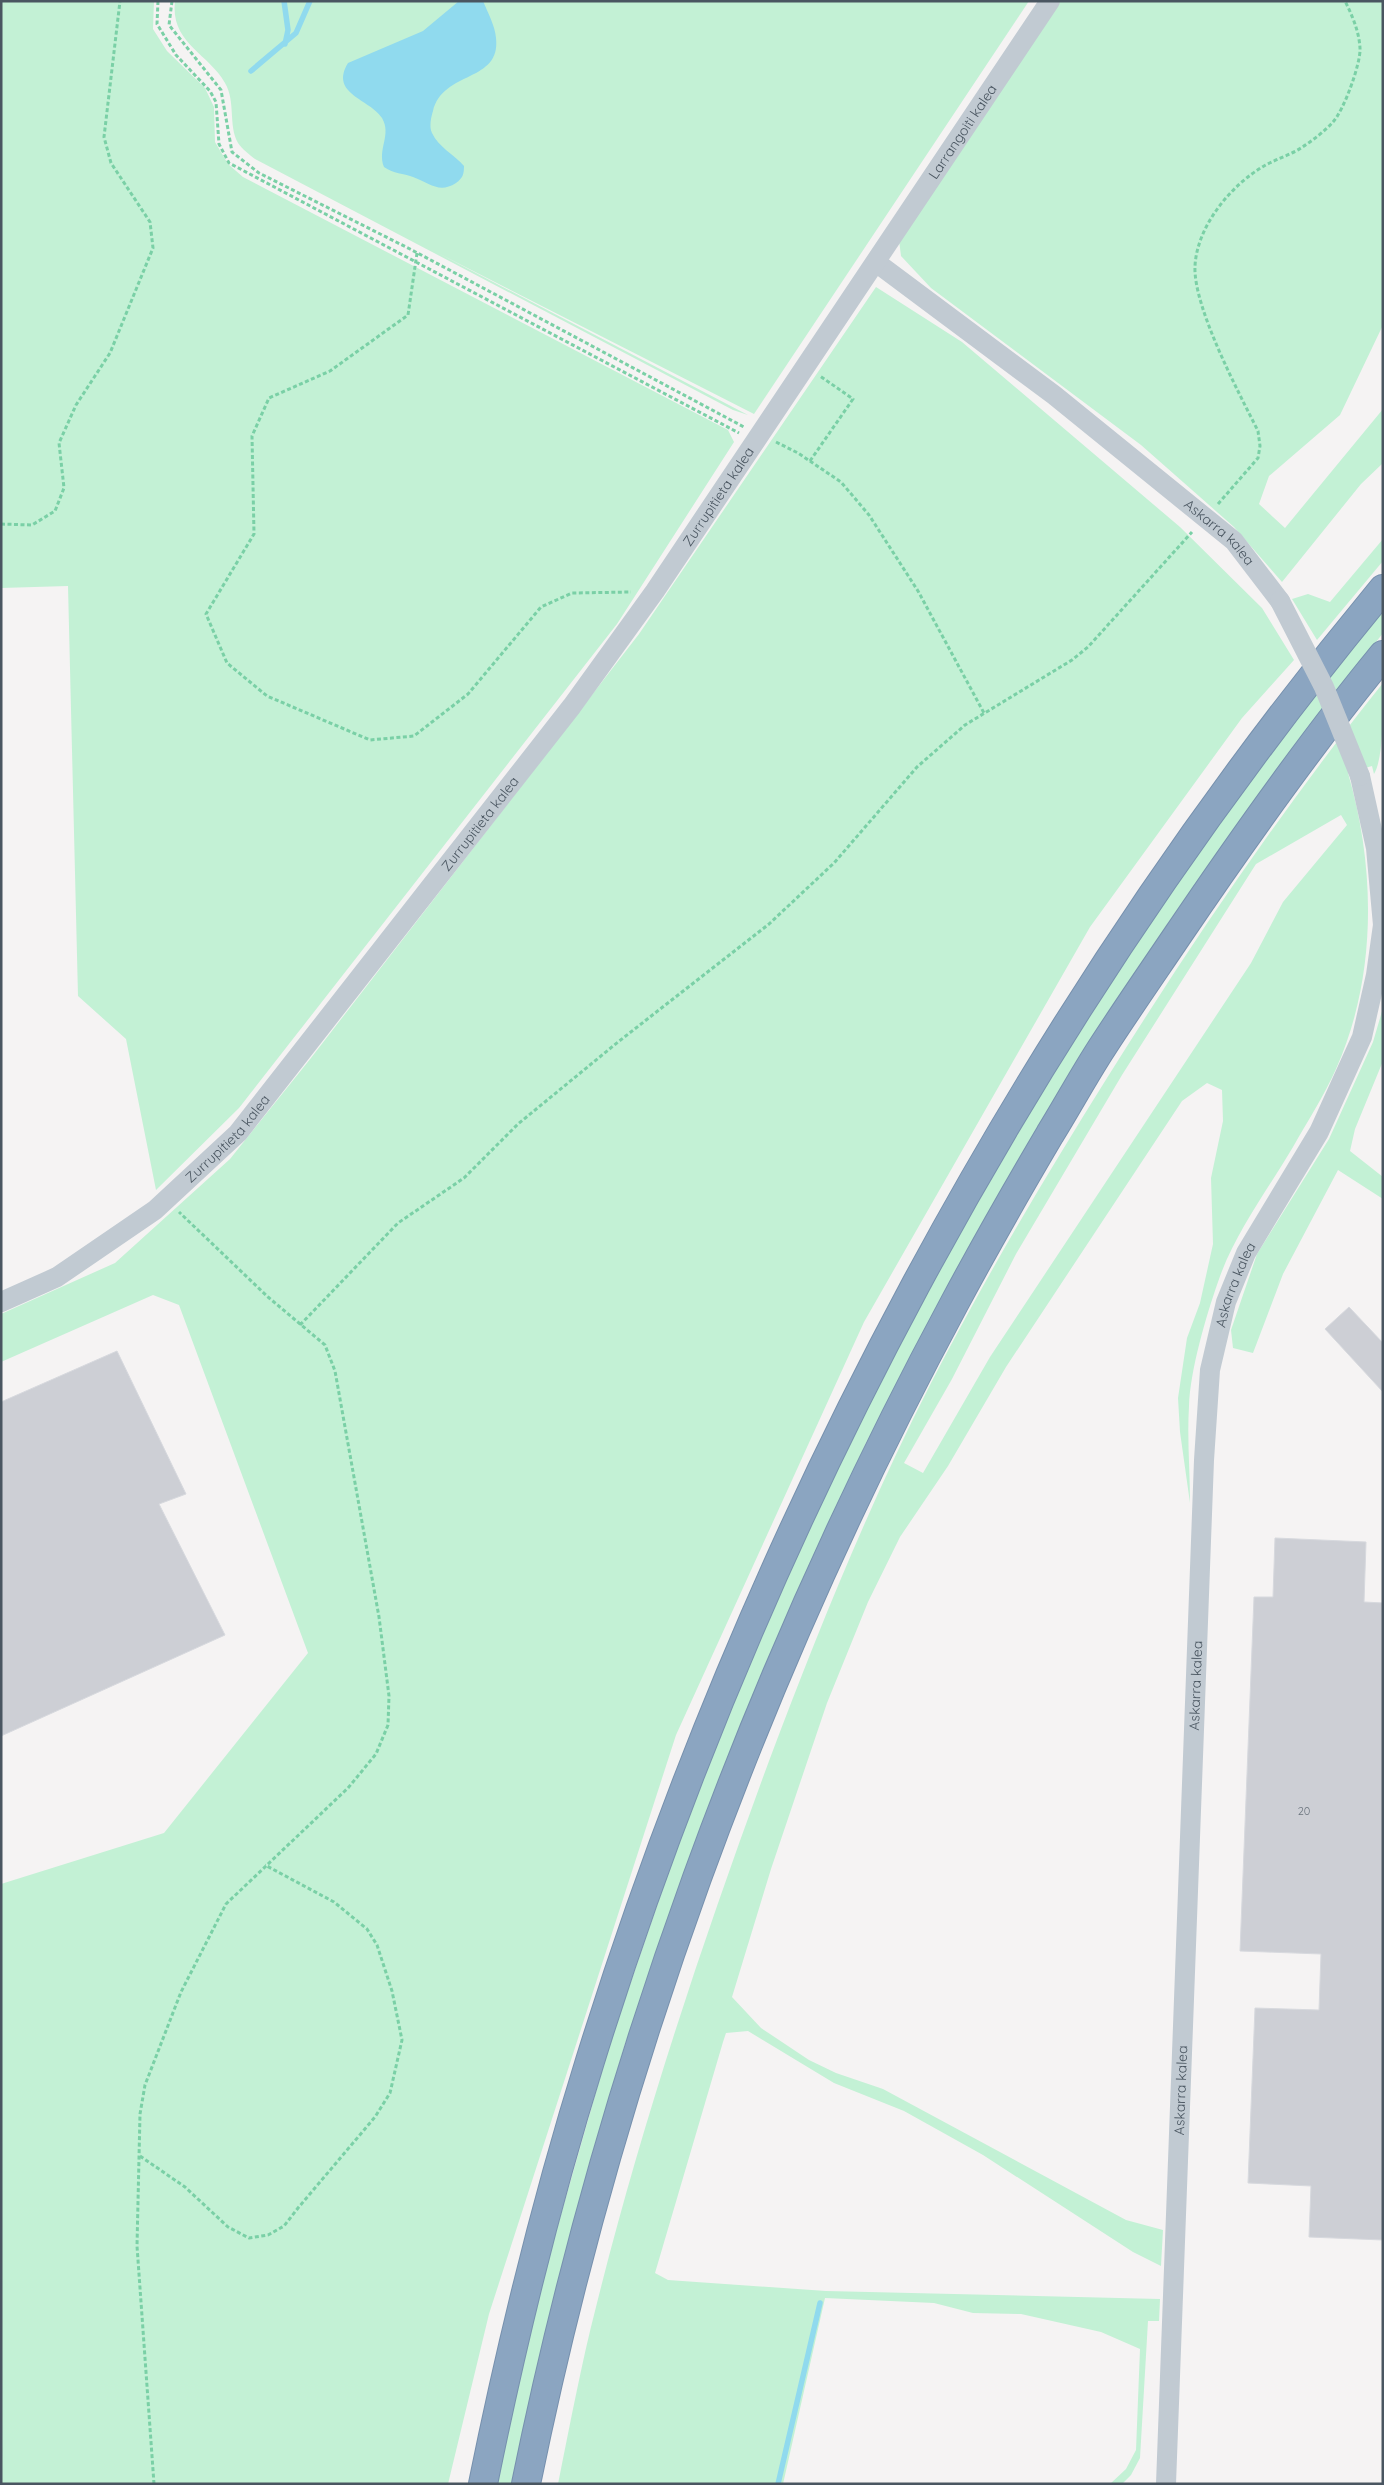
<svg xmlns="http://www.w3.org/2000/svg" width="1384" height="2485" viewBox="0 0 1384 2485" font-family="Quicksand,sans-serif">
  <rect width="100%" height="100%" fill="#f5f3f3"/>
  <!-- green -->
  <path fill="#c3f1d5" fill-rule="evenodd" d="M1,1H154L153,29L167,51L205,88L214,107L215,142L228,164L243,177L728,430L734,442L617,624L239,1108L156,1190L126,1039L78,996L68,586L1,588Z
    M175,1H1029L754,414L438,253L748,415L733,410L255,159C250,155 242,149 238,143C228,125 236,102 225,83C208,53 170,43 175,1Z
    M1060,1H1383V325L1340,415L1269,476L1259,504L1285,528L1383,409V463L1361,484L1282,582L1234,527L1141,445L931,288L901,256L899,240Z
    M876,287L962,342L1180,527L1262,608L1294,660L1242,718L1090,927L864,1322L676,1735L489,2314L448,2484H1V1884L164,1833L308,1653L179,1305L153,1295L1,1362V1314L115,1263L230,1159L311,1058L639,634Z
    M1383,539V561L1317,640L1292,599L1308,594L1330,602Z
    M1383,603V633L1259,794L1168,923L1057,1097L946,1291L866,1443L776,1646L703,1823L625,2044L589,2164L546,2333L511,2484H494L526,2337L610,2043L686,1821L760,1636L848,1441L929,1286L1041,1094L1153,916L1247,783Z
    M1383,683C1383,705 1384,758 1374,774L1372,766L1348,773C1376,869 1377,977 1336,1069C1324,1096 1307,1122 1293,1147C1267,1191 1234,1234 1218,1282C1206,1316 1190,1371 1189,1406C1187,1438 1190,1471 1190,1503L1180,1432L1178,1398L1187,1338L1200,1303L1213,1244L1211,1178L1223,1121L1222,1090L1207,1083L1182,1101L1006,1367L948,1466L900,1537L868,1602L827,1703L771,1869L732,1997L761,2028L809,2060L836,2073L883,2089L1126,2220L1163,2230L1161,2266L1133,2252L983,2155L904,2111L834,2083L748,2031L726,2033L723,2042L655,2273L668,2280L826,2291L1160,2299L1159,2321H1148L1140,2458L1131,2475L1122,2484H1110L1126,2469L1136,2450L1140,2349L1101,2332L1021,2314L973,2313L934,2303L825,2298L783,2484H558C570,2425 581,2365 596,2307C642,2122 703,1940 769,1761C817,1633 869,1505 931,1383C985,1278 1045,1177 1107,1078C1192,942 1282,809 1383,683ZM1341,815L1347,825L1283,902L1251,963L990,1357L923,1473L904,1463L952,1379L1016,1254L1122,1075L1256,864Z
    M1383,1008V1061L1355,1129L1350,1151L1383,1177V1199L1338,1170L1283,1274L1253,1353L1233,1348L1231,1330L1257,1254L1329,1139L1373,1042Z"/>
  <!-- water -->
  <path fill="#90daee" d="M459,1H483C488,13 495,26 496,38C501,83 443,70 433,111C431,117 429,127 432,133C439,148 454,154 464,166C464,174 463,178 456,183C439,194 430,183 413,177C403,173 394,174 384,167C377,149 392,135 382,118C370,99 329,94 348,63L423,31Z"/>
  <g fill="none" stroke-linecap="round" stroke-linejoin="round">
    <!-- stream -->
    <path stroke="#90daee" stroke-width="5.5" d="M284,1L288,30L285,44
      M251,71L296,33L310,1
      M778,2484L820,2303"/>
  </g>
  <!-- building -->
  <path fill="#cdcfd5" stroke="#d7d9de" d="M1349,1307L1383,1343V1392L1325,1329Z
    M117,1351L186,1494L159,1504L225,1635L1,1736V1402Z
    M1275,1538L1366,1542L1364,1602L1383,1603V2240L1309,2237L1311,2186L1248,2183L1255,2008L1319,2010L1321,1954L1240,1951L1254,1597H1273Z"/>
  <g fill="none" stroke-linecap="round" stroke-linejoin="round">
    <defs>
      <path id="motorway" d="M483,2484C512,2341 547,2199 590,2061C756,1527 1026,1020 1383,589
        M526,2484C610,2072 755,1674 954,1304C985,1246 1017,1190 1050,1134C1068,1105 1084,1075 1103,1046C1127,1009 1152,973 1177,936C1242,840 1309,745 1383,655"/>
    </defs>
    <!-- motorway casing -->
    <use href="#motorway" stroke="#7690ad" stroke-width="30"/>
    <!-- path -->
    <path stroke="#7ad0a6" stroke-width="3" stroke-dasharray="4 2.5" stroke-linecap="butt" d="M158,1L157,24L176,55L210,91L216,102L219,144L229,163L739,433
      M172,1L169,25L221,90L232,152L259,173L410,249L744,427
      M417,253L408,315L330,371L269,398L252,436L254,534L206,614L227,663L267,696L370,740L414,736L468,694L541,607L572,593L631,592
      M776,442L798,453L841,482L869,515L918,591L984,713
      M810,461L853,399L820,376
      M1218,504L1258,458L1260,446L1258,431C1239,393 1193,307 1195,266C1197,226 1231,185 1264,166C1276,159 1290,155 1301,148C1312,141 1325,131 1333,122C1344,110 1361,63 1360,48C1359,31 1352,15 1345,1
      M1,524L32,525L55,511L64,488L59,443L76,405L110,353L153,248L150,222L111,163L104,137L120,1
      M300,1325L398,1223L464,1178L518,1124L618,1042L769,924L834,863L917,767L965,725L1072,660L1088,647L1192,532
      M140,2156L185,2187L228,2227L249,2238L268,2235L284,2226L298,2208L375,2117L390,2093L402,2040L392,1991L377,1945L367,1929L334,1902L265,1865
      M154,2484L137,2246L140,2114L145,2085L181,1992L226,1904L348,1788L376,1754L388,1725L389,1696L379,1617L335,1371L325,1345L268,1297L179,1212"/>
    <!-- minor -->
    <g stroke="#c1cad2" stroke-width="20">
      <path id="s1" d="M877,263L1054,395L1234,541L1280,601"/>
      <path d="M1360,776L1376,848L1383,925"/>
      <path id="s2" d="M1,1302L57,1277L155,1210L238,1133L572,706L655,591L1050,1"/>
      <path id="s3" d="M1166,2484L1204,1460L1210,1370L1226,1302L1246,1253L1319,1132L1362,1037L1376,975L1383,925"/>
    </g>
    <!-- motorway -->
    <use href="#motorway" stroke="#8ba5c1" stroke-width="28"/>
    <!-- minor-bridge -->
    <path stroke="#c1cad2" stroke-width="20" d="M1280,601L1324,687L1360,776"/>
  </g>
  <g text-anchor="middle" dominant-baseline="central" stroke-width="5" stroke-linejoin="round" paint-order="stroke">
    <!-- number labels -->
    <g font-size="11" fill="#6b747e">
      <text x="1304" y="1811">20</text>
    </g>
    <!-- street labels -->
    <g font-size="14" fill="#4a5661" stroke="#fff">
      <text stroke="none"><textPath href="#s2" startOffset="1530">Larrangoiti kalea</textPath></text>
      <text stroke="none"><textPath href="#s2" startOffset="1091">Zurrupitieta kalea</textPath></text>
      <text stroke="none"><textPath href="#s1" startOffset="436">Askarra kalea</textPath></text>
      <text stroke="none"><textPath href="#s2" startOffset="686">Zurrupitieta kalea</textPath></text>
      <text stroke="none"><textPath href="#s2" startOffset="282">Zurrupitieta kalea</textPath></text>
      <text stroke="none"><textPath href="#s3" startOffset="1204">Askarra kalea</textPath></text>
      <text stroke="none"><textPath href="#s3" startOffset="799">Askarra kalea</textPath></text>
      <text stroke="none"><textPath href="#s3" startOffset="394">Askarra kalea</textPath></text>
    </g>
  </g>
  <!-- border -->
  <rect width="1384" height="2485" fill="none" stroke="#4a5661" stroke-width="5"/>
</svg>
